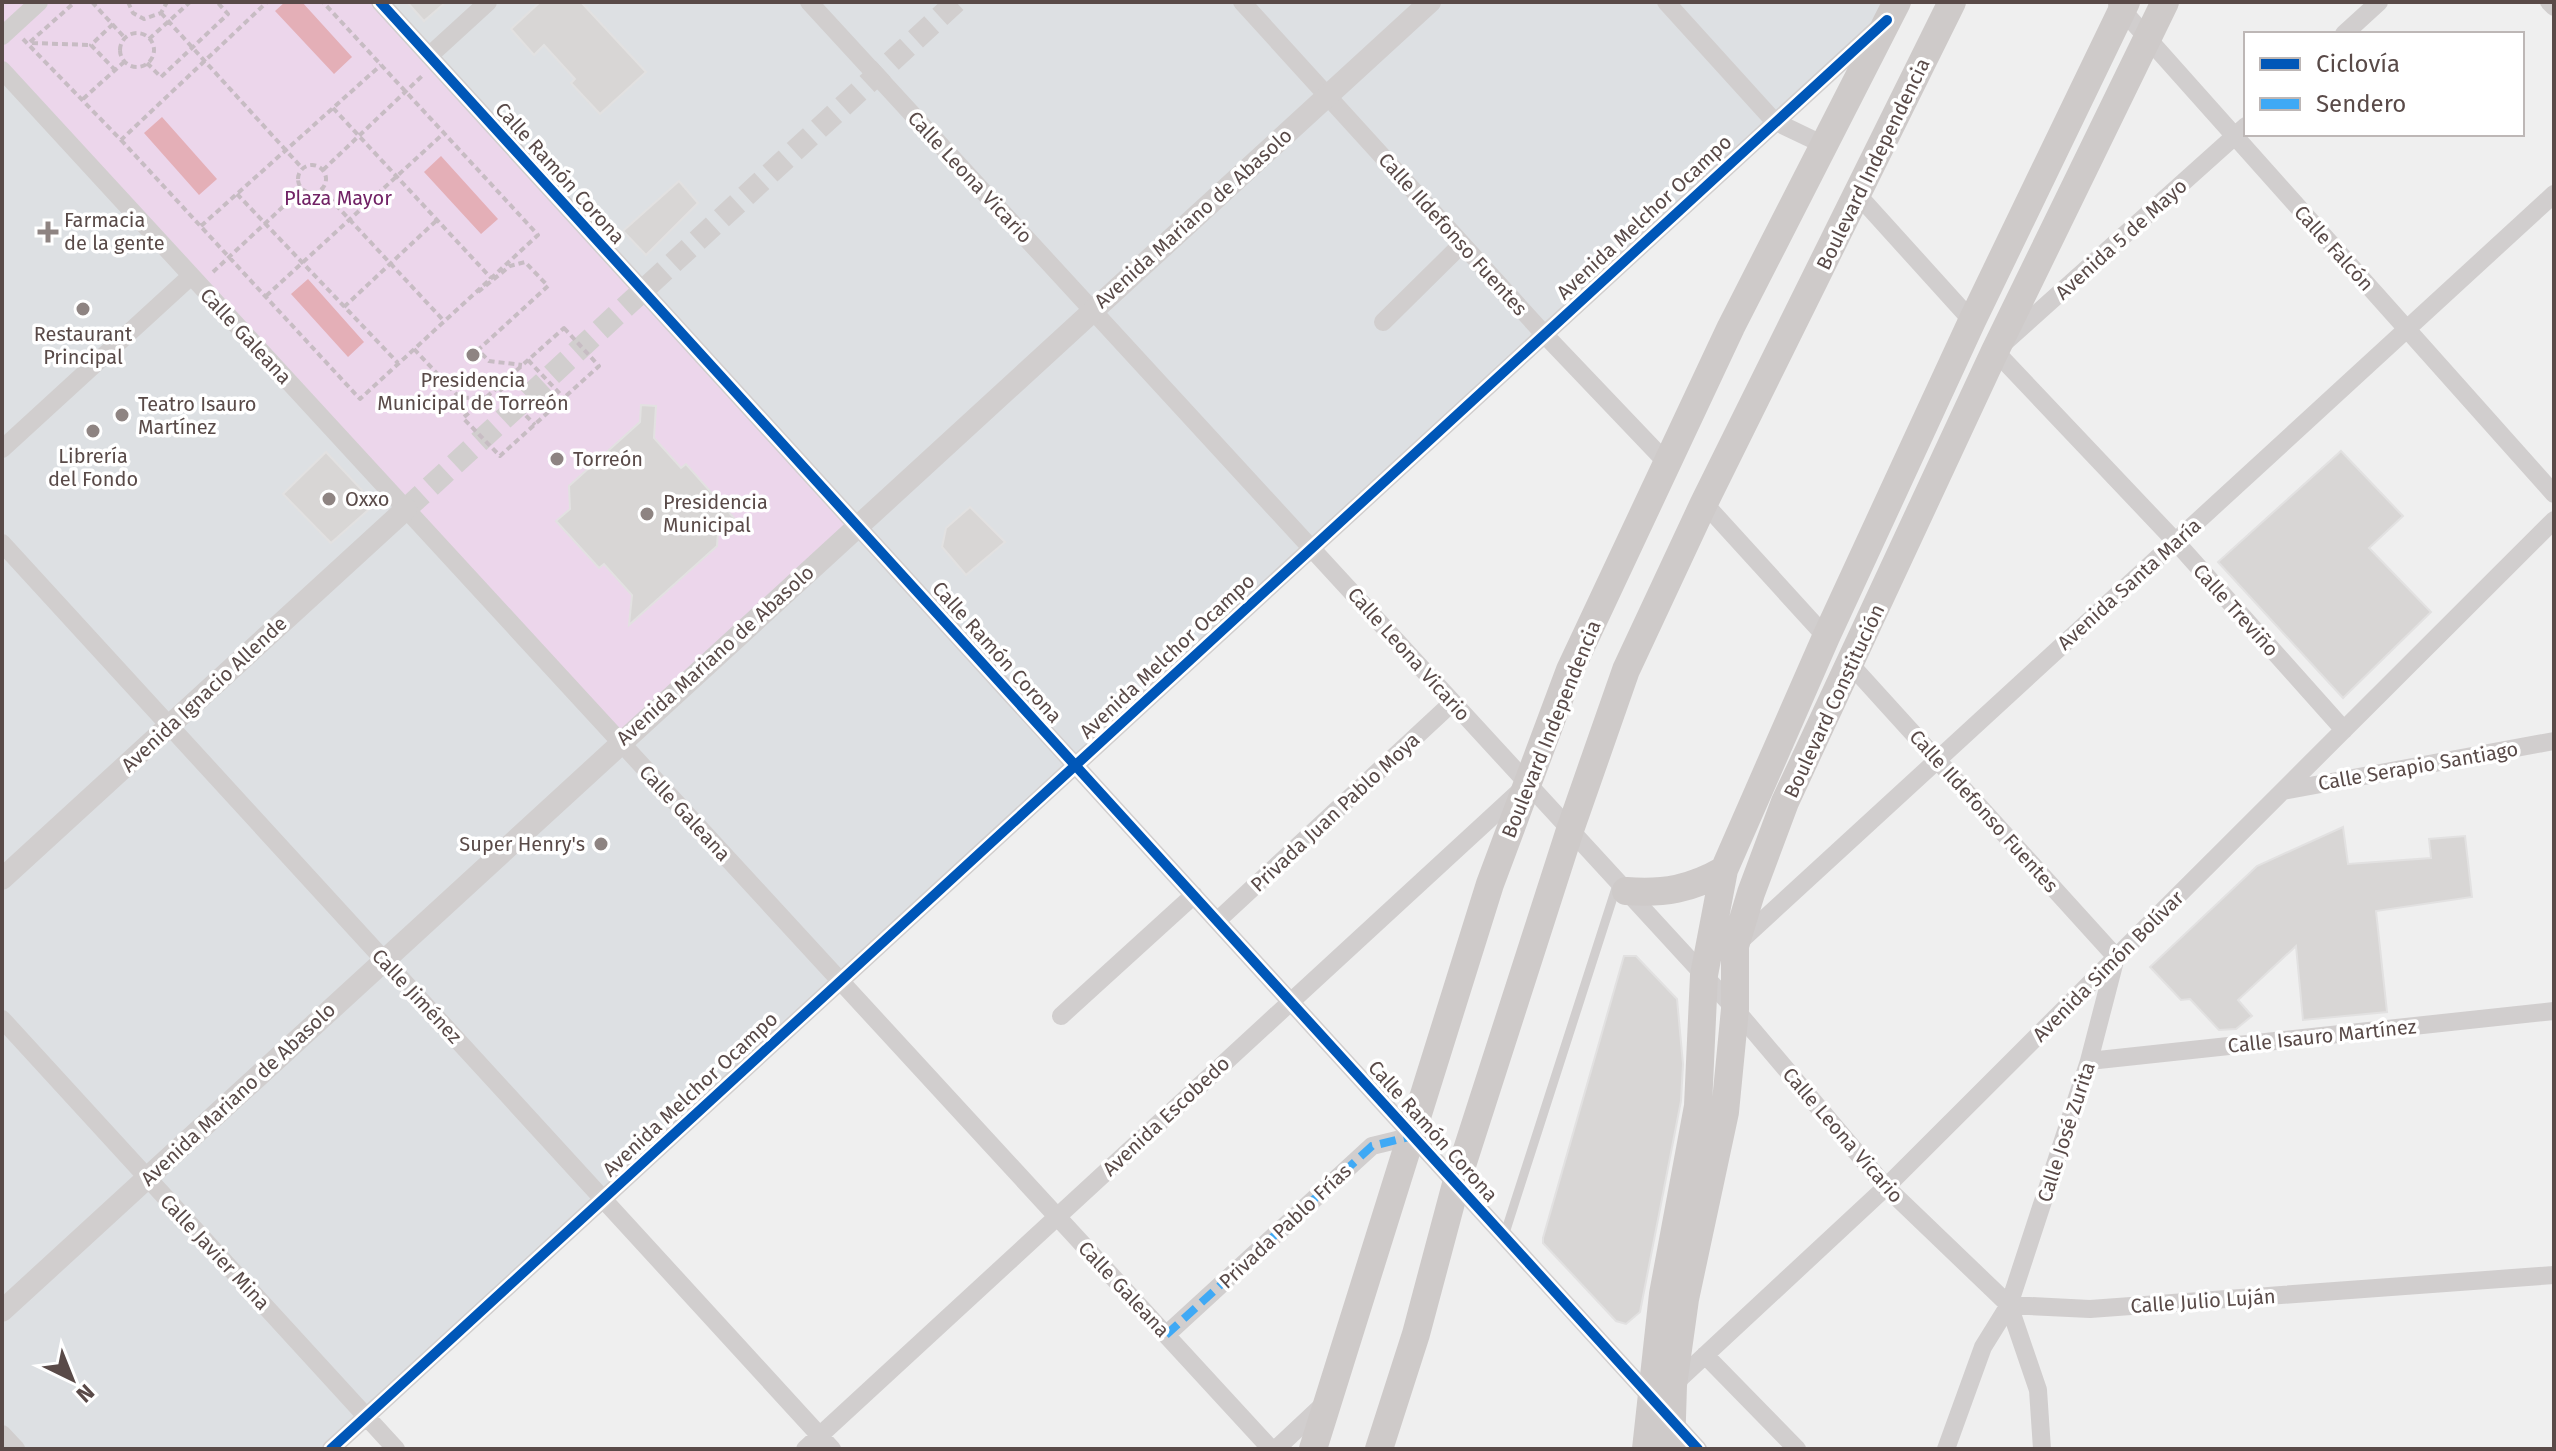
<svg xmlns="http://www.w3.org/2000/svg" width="2556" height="1451" viewBox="0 0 2556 1451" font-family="'Fira Sans',sans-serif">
  <rect width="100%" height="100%" fill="#efefef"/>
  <!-- commercial -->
  <path fill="#dde0e3" d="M2,2H1895L323,1449H2Z"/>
  <!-- green -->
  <path fill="#ecd6eb" d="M2,2H379L855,524L619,742L2,74Z"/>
  <!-- water -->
  <path fill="#e4afb7" d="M285,2H302L352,57L334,74L275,11Z
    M162,117L217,179L199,195L144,133Z
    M441,156L498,219L481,234L424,172Z
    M308,279L364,342L348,357L291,294Z"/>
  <!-- building -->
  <path fill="#d8d6d5" stroke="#e2e1e1" stroke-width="2" d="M407,2H446L424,21Z
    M540,2H581L646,72L600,114L571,83L575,79L544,45L534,55L511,29Z
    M679,181L698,203L646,255L623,231Z
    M641,405L656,406L654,438L681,468L686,464L734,518L718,532L717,546L629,625L632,595L604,564L599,568L556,521L570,509L569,486L640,422Z
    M2341,451L2403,516L2369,548L2431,612L2343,698L2218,562Z
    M326,452L375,504L331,543L283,494Z
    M970,507L1005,542L966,575L942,547L946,528Z
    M2343,827L2348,864L2431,858L2429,839L2465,836L2472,897L2376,911L2387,1012L2303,1020L2296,946L2238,1000L2252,1016L2236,1029L2219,1030L2190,999L2181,1000L2150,967L2257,866Z
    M1624,956H1636L1677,999L1683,1064L1681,1101L1640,1312L1626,1324L1616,1321L1543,1243V1238Z"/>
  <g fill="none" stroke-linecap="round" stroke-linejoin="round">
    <!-- tertiary-tunnel -->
    <path stroke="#d1cece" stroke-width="22" stroke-dasharray="22 11" stroke-linecap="butt" d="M406,509L956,2"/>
    <!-- path -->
    <path stroke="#c7bcc3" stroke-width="4" stroke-dasharray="6 4" stroke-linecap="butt" d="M92,2L125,38
      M128,2L133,13L144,19L161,13L167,2
      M196,2H214
      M161,13L302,168
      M113,24L91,45L115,70
      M120 50a17 17 0 1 1 34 0a17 17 0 1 1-34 0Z
      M23,39L121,140L267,2
      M149,39L190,2
      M30,42L75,2
      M32,43L91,45
      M147,63L161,77L228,14L217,2
      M83,99L124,62
      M333,108L491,278
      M121,140L360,399L538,235L323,2
      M298 179a14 14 0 1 1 28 0a14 14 0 1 1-28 0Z
      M323,170L423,75
      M322,190L444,321
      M237,194L398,363
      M201,226L381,65
      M213,272L302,189
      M478,292L510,266L525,262L548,286L478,350L489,361L522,365
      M266,296L444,133
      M344,307L437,220
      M564,328L599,366L500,456L463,418Z
      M414,349L460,398L486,397
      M528,360L564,398
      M498,387L535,425"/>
    <!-- service -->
    <path stroke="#d1cece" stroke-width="9" d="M1504,1236L1617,885"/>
    <!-- minor -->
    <path stroke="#d1cece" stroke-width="18" d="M380,2L1698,1449
      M809,2L1735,1009L1886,1187L2009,1305L2038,1390L2042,1449
      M1242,2L1544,334L1667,463
      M1666,2L1774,121L1824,145
      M2549,2L2554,7
      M2117,4L2554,494
      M2344,34L2379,2
      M2,36L39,2
      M429,56L488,2
      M2,70L1271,1449
      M2246,126L1995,351L2176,542L2344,730
      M1858,195L1972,321
      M1383,322L1462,244
      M2,449L191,276
      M1704,503L1826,637
      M2,543L832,1449
      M1851,665L2116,957L2089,1061L2009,1305L1983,1347L1946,1449
      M2283,791L2554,741
      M1217,921L1453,702
      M1738,943L2554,194
      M1061,1016L1194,895
      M2,1019L396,1449
      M2089,1061L2554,1011
      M2009,1305L2090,1309L2554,1275
      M1166,1335L1372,1146L1413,1136
      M1705,1355L1797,1449
      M1673,1385L1886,1187L2554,520
      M2,1434L16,1449
      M331,1449L1876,30
      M805,1449L1523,788
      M1276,1449L1325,1403"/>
    <!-- tertiary -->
    <path stroke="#d1cece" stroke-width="22" d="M2,879L406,509
      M2,1311L1430,2"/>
    <!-- primary -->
    <path stroke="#cecac9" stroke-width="28" d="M1626,891C1664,894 1691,889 1724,870
      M1313,1449L1490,884L1570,670L1731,327L1897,2
      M1379,1449L1416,1334L1456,1184L1570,830L1626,670L1704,503L1952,2
      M1646,1449L1663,1294L1698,1106L1704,975L1724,870L1826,637L1972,321L2126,2
      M1671,1449L1673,1385L1685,1299L1725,1112L1735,1009V946L1751,893L1785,802L1995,351L2165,2"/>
    <!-- quiet -->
    <path stroke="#3fa9f5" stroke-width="8" stroke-dasharray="16 8" stroke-linecap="butt" d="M1166,1335L1372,1146L1413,1136"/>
    <defs>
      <path id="cycleway" d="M380,2L1698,1449
        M331,1449L1887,20"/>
    </defs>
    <!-- cycleway casing -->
    <use href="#cycleway" stroke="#fff" stroke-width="15"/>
    <!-- cycleway -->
    <use href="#cycleway" stroke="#0057b8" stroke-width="10"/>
  </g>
  <!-- markers -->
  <g fill="#8e8482" stroke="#fff" stroke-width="3">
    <path d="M44 220h8v8h8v8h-8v8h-8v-8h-8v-8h8z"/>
    <circle cx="83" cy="309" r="8"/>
    <circle cx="473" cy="355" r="8"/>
    <circle cx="122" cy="415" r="8"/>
    <circle cx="93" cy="431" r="8"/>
    <circle cx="557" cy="459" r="8"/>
    <circle cx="329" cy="499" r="8"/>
    <circle cx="647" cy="514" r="8"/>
    <circle cx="601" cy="844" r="8"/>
  </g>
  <g text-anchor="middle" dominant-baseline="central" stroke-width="7" stroke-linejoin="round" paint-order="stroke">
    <!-- street labels -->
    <g font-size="20" fill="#594a48" stroke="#fff">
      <text transform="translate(1873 164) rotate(-64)">Boulevard Independencia</text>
      <text transform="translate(560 173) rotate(48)">Calle Ramón Corona</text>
      <text transform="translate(970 177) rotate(47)">Calle Leona Vicario</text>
      <text transform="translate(1644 217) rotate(-43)">Avenida Melchor Ocampo</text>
      <text transform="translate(1193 218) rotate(-42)">Avenida Mariano de Abasolo</text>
      <text transform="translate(1453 234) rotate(48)">Calle Ildefonso Fuentes</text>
      <text transform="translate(2121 239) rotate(-42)">Avenida 5 de Mayo</text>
      <text transform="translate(2334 248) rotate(48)">Calle Falcón</text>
      <text transform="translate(246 336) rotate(47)">Calle Galeana</text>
      <text transform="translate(2129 584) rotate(-42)">Avenida Santa María</text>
      <text transform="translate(2236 610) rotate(48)">Calle Treviño</text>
      <text transform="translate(997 652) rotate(48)">Calle Ramón Corona</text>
      <text transform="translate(1409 654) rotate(48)">Calle Leona Vicario</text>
      <text transform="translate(715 655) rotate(-42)">Avenida Mariano de Abasolo</text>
      <text transform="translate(1167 656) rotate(-43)">Avenida Melchor Ocampo</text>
      <text transform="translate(204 694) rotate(-43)">Avenida Ignacio Allende</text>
      <text transform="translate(1834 701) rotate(-65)">Boulevard Constitución</text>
      <text transform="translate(1551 729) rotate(-68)">Boulevard Independencia</text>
      <text transform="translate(2418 766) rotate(-10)">Calle Serapio Santiago</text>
      <text transform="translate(1984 811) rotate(48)">Calle Ildefonso Fuentes</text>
      <text transform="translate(1335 812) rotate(-43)">Privada Juan Pablo Moya</text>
      <text transform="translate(685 813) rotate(47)">Calle Galeana</text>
      <text transform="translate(2108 966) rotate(-45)">Avenida Simón Bolívar</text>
      <text transform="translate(417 996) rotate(47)">Calle Jiménez</text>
      <text transform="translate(2322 1036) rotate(-6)">Calle Isauro Martínez</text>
      <text transform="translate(238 1094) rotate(-43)">Avenida Mariano de Abasolo</text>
      <text transform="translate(690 1094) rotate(-43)">Avenida Melchor Ocampo</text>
      <text transform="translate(1166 1116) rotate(-43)">Avenida Escobedo</text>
      <text transform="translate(1433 1131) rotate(48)">Calle Ramón Corona</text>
      <text transform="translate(2066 1132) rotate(-72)">Calle José Zurita</text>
      <text transform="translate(1843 1135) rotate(49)">Calle Leona Vicario</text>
      <text transform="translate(1285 1226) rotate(-43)">Privada Pablo Frías</text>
      <text transform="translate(215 1252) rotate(47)">Calle Javier Mina</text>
      <text transform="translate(1124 1289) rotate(47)">Calle Galeana</text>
      <text transform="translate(2203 1301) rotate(-4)">Calle Julio Luján</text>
    </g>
    <!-- park labels -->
    <g font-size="20" fill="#712265" stroke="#fff">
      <text x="338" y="198">Plaza Mayor</text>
    </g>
    <!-- poi labels -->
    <g font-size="20" fill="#594a48" stroke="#fff" text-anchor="start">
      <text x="64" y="220">Farmacia<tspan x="64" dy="23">de la gente</tspan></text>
      <text x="83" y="334" text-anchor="middle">Restaurant<tspan x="83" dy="23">Principal</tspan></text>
      <text x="473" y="380" text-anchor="middle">Presidencia<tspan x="473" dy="23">Municipal de Torreón</tspan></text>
      <text x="138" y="404">Teatro Isauro<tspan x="138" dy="23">Martínez</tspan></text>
      <text x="93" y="456" text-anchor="middle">Librería<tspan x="93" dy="23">del Fondo</tspan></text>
      <text x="573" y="459">Torreón</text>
      <text x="345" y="499">Oxxo</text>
      <text x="663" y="502">Presidencia<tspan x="663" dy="23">Municipal</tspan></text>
      <text x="585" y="844" text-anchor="end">Super Henry's</text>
    </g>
  </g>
  <!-- border -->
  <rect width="2556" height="1451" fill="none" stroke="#594a48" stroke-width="8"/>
  <!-- legend -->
  <rect x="2244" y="32" width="280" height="104" fill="#ffffff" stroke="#bdb7b6" stroke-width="2"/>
  <rect x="2260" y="58" width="40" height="12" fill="#0057b8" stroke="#bdb7b6" stroke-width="2"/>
  <text x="2316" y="72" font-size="24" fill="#594a48">Ciclovía</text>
  <rect x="2260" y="98" width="40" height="12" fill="#3fa9f5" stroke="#bdb7b6" stroke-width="2"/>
  <text x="2316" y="112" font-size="24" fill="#594a48">Sendero</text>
  <!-- north arrow -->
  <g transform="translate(72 1379) rotate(137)" stroke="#ffffff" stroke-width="6" paint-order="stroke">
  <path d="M0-6L14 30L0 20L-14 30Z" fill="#594a48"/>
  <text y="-12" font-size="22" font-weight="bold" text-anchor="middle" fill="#594a48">N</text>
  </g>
</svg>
